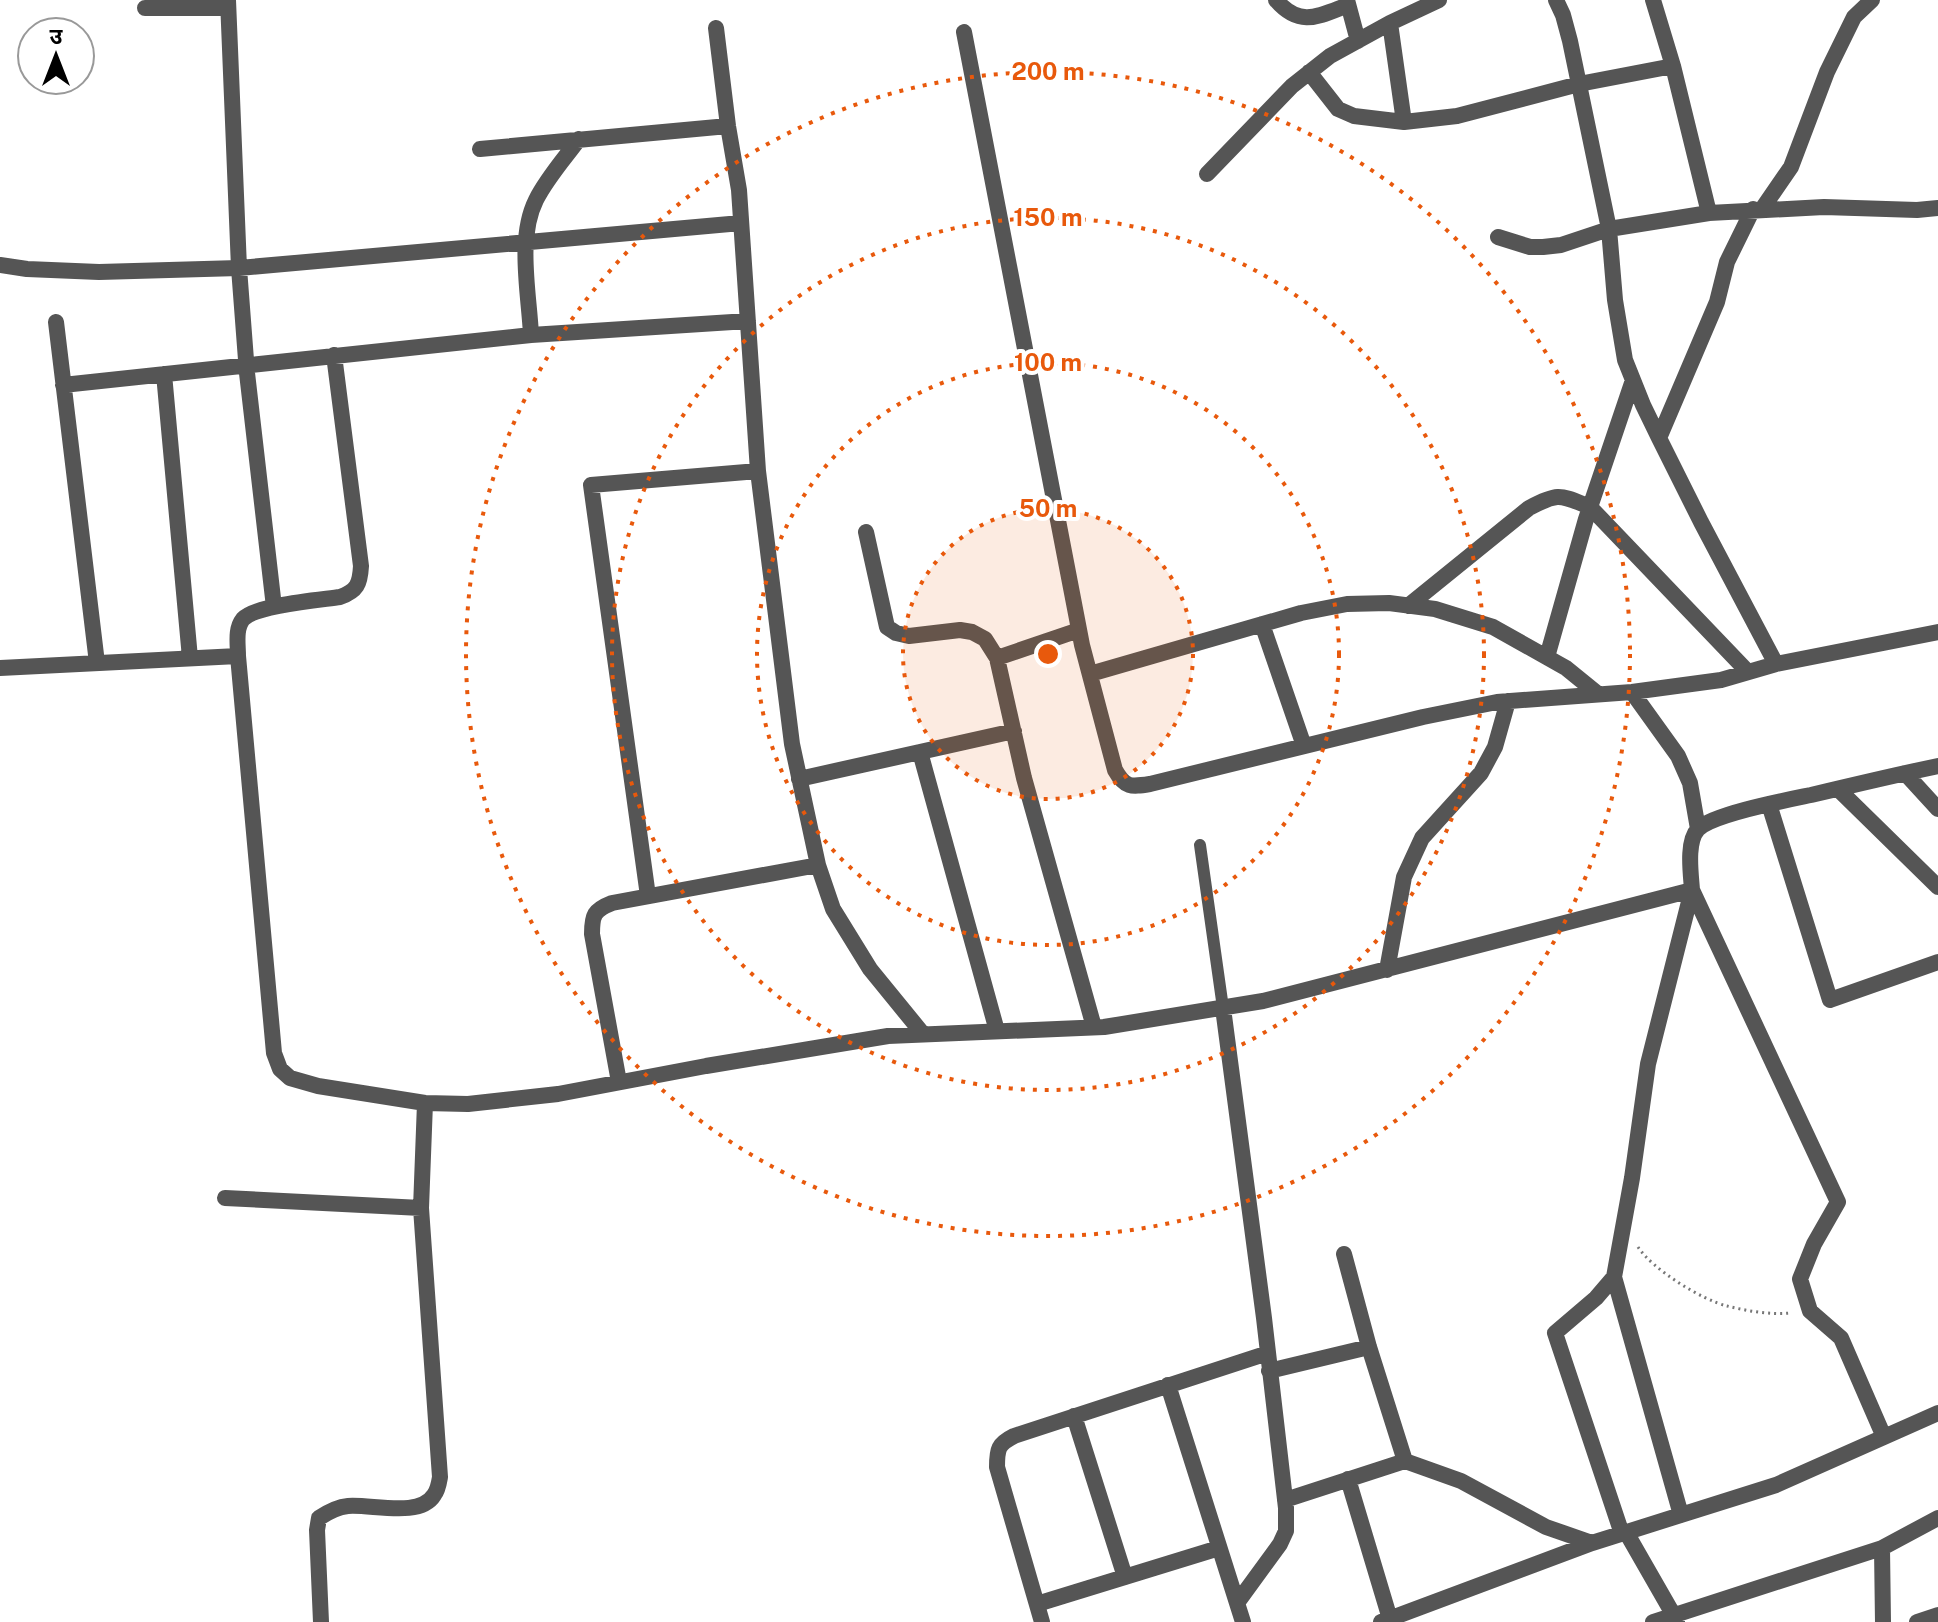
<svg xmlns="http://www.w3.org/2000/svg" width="1938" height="1622" viewBox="0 0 1938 1622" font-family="'Public Sans','Noto Sans Devanagari',sans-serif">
  <rect width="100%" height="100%" fill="#fff"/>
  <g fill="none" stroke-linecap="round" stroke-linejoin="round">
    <!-- path -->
    <path stroke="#777" stroke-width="3" stroke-dasharray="2 4" stroke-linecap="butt" d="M1638,1247C1652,1269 1702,1300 1727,1306C1747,1311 1770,1315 1790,1313"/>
    <!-- lane -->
    <path stroke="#555" stroke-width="12" d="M1200,845L1223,1008"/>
    <!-- street -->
    <path stroke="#555" stroke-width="16" d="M228,0L239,268L247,373L274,607
      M1276,0C1300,28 1319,16 1348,5
      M1347,0L1358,41
      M1556,0L1563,15L1570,41L1609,229L1615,300L1625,360L1643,405L1659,438L1701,522L1776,664
      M1653,0L1673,66L1709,213
      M145,8H228
      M1390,23L1404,122
      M716,28L728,126L739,190L758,471L792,744L818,865L833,909L870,969L923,1034
      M964,32L1082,645L1115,770C1125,788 1131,787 1150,784L1423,717L1497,702L1632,692L1721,680L1776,664L1938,632
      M1309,72L1338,109L1354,116L1404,122L1457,116L1579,84L1673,66
      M480,149L728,126
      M1207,174L1292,86L1330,56L1390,23L1439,0
      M1762,209L1791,167L1827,72L1854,17L1872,0
      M1498,237L1530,247H1543L1561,245L1609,229L1709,213L1824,207L1917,210L1938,208
      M0,265L27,269L99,272L239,268L741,223
      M56,322L97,663
      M531,335C529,293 517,238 536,200C547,178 565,158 579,139
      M334,355L361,566C360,584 357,591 340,597C319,600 256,605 243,619C235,629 238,644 238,656L274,1053L280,1069L290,1078L318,1086L425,1103L468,1104L558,1094L706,1066L888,1036L1104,1027L1263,1001L1692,890C1691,874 1686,842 1698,829C1713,814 1787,800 1811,795C1853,785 1895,775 1938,766
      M164,374L190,658
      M63,385L531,335L748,321
      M1659,438L1717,302L1727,262L1753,209
      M866,532L887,627L896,633L909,636L960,630L972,632L985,639L997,658L1024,778L1094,1027
      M1408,606L1529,508C1559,492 1560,495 1590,507L1748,672
      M1262,624L1304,746
      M1547,657L1586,519L1633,380
      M997,658L1079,630
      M0,668L238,656
      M1090,674L1301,613L1347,604L1389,603L1435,609L1493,627L1566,668L1598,694
      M1632,692L1678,756L1690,783L1698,829
      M920,752L997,1031
      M1905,773L1938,809
      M799,779L1014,731
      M1838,789L1938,887
      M1769,804L1830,1000L1938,962
      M1692,890L1838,1202L1814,1244L1800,1279L1810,1311L1841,1338L1884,1437
      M648,896L591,485L758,471
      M1387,970L1404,877L1422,838L1481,773L1495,747L1508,701
      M1223,1008L1264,1318L1286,1508V1531L1280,1544L1237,1603
      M619,1082L592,934C592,915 594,910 612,903L818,865
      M225,1198L421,1208
      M1344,1254L1369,1347L1405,1461
      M1614,1277L1681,1515
      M1269,1371L1369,1347
      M1168,1385L1243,1622
      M1074,1416L1125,1577
      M1348,1479L1390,1619
      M1285,1500L1405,1461L1461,1481L1546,1527L1592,1543
      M1626,1532L1677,1621
      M1622,1534L1555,1333L1596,1298L1614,1277L1632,1178L1648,1064L1692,890
      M1882,1548L1883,1622
      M1037,1604L1219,1548
      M321,1622L317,1530L319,1518C328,1512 337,1507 348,1506C372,1504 420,1518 434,1495C438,1490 439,1483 440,1477L421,1208L425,1103
      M1042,1622L997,1467C997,1449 998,1444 1014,1436L1268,1353
      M1381,1622L1592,1543L1776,1485L1938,1413
      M1653,1622L1882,1548L1938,1518
      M1917,1622L1938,1615"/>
  </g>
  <!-- distance rings -->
  <circle cx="1048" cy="654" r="145" fill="#e8590c" fill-opacity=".12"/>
  <g fill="none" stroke="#e8590c" stroke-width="4" stroke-dasharray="4 8">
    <circle cx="1048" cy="654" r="145"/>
    <circle cx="1048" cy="654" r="291"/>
    <circle cx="1048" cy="654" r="436"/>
    <circle cx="1048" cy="654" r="582"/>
  </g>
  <circle cx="1048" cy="654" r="12" fill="#e8590c" stroke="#fff" stroke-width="4"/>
  <g font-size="24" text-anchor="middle" font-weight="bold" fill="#e8590c" stroke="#fff" stroke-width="8" stroke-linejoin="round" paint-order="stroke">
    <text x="1048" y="80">200 m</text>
    <text x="1048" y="226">150 m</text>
    <text x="1048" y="371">100 m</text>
    <text x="1048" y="517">50 m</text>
  </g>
  <!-- north arrow -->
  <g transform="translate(56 56)"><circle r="38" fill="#ffffff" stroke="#999999" stroke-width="2"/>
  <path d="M0-6L14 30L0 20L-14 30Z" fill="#000000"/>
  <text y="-12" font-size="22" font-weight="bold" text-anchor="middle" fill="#000000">उ</text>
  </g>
</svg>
